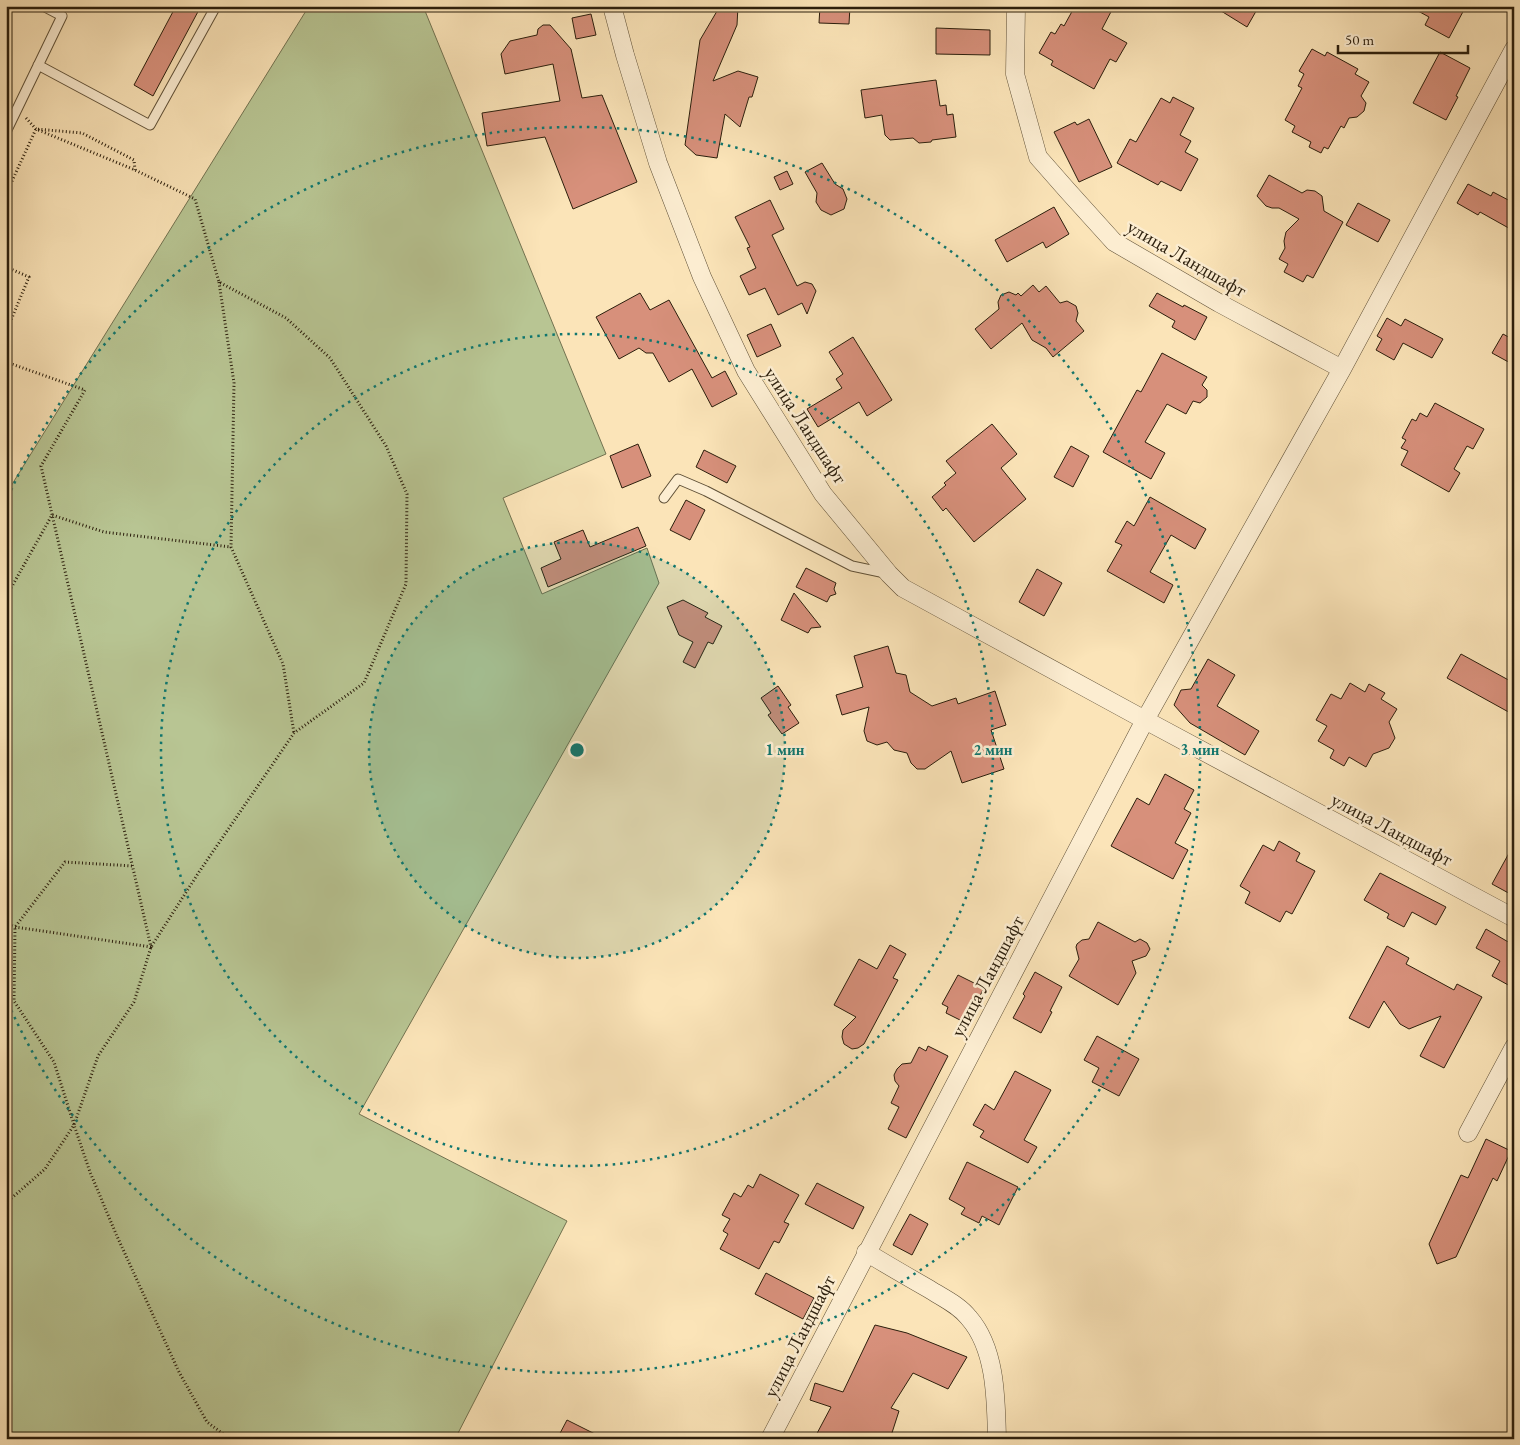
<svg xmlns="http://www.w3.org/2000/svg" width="1520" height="1445" viewBox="0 0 1520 1445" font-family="'EB Garamond',serif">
  <rect width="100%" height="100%" fill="#fbe4b8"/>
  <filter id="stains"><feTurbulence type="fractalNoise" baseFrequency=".004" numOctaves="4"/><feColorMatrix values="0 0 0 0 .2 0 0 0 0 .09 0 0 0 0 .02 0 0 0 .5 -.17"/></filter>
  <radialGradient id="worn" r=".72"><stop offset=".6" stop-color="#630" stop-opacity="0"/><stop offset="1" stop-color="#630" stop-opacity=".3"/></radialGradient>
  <!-- green -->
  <path fill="#b8c593" stroke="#727250" d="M309,6H423L606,454L503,498L542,594L647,548L659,583L359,1114L567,1221L455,1439H6V494Z"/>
  <!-- building -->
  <path fill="#d7907b" stroke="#2b1e0c" d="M176,6H201L153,96L134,85Z
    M720,6H738L737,25L713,81L738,71L758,77L752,97H749L740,127L725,114L717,158L696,155L685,145L700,40Z
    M820,6H850L849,24L819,23Z
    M1075,6H1114L1102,29L1127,43L1116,62L1110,59L1094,89L1051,65L1053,61L1039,53L1051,32L1055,34L1061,24L1064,26Z
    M1213,6H1259L1247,27Z
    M1409,6H1466L1449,38L1425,25L1429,17Z
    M591,14L596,35L576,39L572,18Z
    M543,25H550L571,49L582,98L602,95L637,182L573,209L545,137L487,146L482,113L560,101L553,64L505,74L501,54L510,41L537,35L538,29Z
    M936,28L990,30V55L936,54Z
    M1312,49L1325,56L1327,52L1358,69L1355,74L1369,82L1361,96L1366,103L1364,111L1357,117L1349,118L1344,128L1341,126L1328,149L1324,147L1321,153L1309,147L1311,142L1292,132L1295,126L1285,120L1302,88L1298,86L1304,74L1299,71Z
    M1440,52L1470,68L1456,96L1458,97L1446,120L1413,103Z
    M936,80L940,106L946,105L947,115L953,114L956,137L932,140L931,142L919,143L913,138L890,140L885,135L882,115L865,118L861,90Z
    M1173,97L1194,108L1180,135L1191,141L1185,152L1198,159L1181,191L1161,181L1158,185L1117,163L1130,139L1136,142L1161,98L1170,103Z
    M1089,119L1112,167L1079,182L1054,132L1075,122L1077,125Z
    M822,163L835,184L843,189L847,199L844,209L831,215L821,210L816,202L817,193L805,172Z
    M787,171L793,184L780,190L774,177Z
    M1269,175L1302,193L1307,190L1315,191L1322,196L1324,211L1343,222L1313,278L1307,275L1303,282L1284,272L1288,264L1279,259L1285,248L1284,241L1286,232L1299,219L1279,208H1272L1266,206L1257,196Z
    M1468,184L1491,196L1493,192L1514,203V231L1480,212L1478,215L1457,203Z
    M770,200L784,229L772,235L797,286L805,282L812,284L816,291L807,314L802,303L778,315L765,288L749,295L740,276L756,268L747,248L750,247L735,217Z
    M1358,203L1390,220L1378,242L1346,225Z
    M1054,207L1069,234L1046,248L1043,242L1007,262L995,240Z
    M1033,285L1039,292L1046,286L1060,303L1067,301L1076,306L1078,313L1076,321L1084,331L1053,357L1046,348L1032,340L1022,323L991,349L975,329L999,309L998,302L1001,295L1009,292L1016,295L1018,293L1021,296Z
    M640,293L650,310L669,300L712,378L725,371L737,394L712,407L692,369L669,382L653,353H646L639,348L619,359L596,317Z
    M1157,293L1183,307L1184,305L1207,317L1195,340L1172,327L1175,321L1149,306Z
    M1387,318L1401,326L1405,319L1443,339L1432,358L1403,343L1394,360L1376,350L1382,339L1377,336Z
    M771,324L781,346L757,357L747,335Z
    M1503,334L1514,340V365L1492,353Z
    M853,337L892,400L867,416L859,402L818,427L807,409L842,388L836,379L843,374L829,352Z
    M1162,353L1207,377L1202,385L1207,390V397L1200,403L1193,401L1186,414L1167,404L1145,442L1165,453L1151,479L1103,452L1137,390L1141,392Z
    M1435,403L1484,429L1473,449L1467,446L1454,469L1460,473L1449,492L1401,465L1408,451L1401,448L1406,440L1402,438L1412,419L1416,421L1420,413L1427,417Z
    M992,424L1017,454L1001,468L1026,499L974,542L946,508L943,511L932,497L946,485L944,483L956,473L946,461Z
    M638,444L651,476L622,488L610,456Z
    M1071,446L1089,456L1073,487L1054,477Z
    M704,450L736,466L727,483L696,467Z
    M1150,497L1206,529L1195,549L1171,535L1150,572L1173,585L1164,603L1107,571L1122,545L1115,542L1127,521L1134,526Z
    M686,500L705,510L690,540L670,530Z
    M638,527L646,546L548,587L541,568L561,559L554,542L583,530L590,547Z
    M806,568L836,583L834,589L836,594L830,596L827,602L796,587Z
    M1037,569L1062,583L1044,616L1019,602Z
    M794,593L821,627L811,628L808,633L781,620Z
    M683,600L708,613L705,617L722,626L713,644L708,642L695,668L683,662L693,642L679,635L667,607Z
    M888,646L896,673L906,675L910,692L932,706L956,698L958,704L995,691L1006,725L991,730L1004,769L962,783L951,751L925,769H917L911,763L907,753L894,750L887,742L877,745L867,741L864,731L869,707L842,715L836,695L863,687L854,656Z
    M1461,654L1514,683V715L1447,678Z
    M1208,659L1235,675L1217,706L1259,731L1245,755L1190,723L1174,705L1181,690L1191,689Z
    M1350,683L1365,692L1369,684L1385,693L1381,699L1397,709L1389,722L1395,738L1389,748L1373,754L1366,767L1349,757L1344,766L1330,758L1334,750L1318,741L1327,726L1316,720L1331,694L1341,699Z
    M778,686L791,705L788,707L799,723L782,734L768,715L771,713L761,698Z
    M1165,774L1194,790L1184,809L1191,813L1175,843L1188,850L1173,879L1111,846L1137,798L1149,805Z
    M1279,841L1300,853L1296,861L1315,871L1292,914L1286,911L1280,922L1245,903L1250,892L1240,886L1263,845L1274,851Z
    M1514,844V896L1492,884Z
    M1380,873L1446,907L1436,925L1412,912L1404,927L1387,918L1389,914L1364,900Z
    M1098,922L1135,942L1140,939L1147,943L1150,949L1146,956L1132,961L1136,973L1118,1005L1069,976L1079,959L1076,947L1077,944L1082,940L1089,939Z
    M1486,929L1510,943L1514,936V978L1510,986L1492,976L1500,961L1476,948Z
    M890,945L906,954L893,978L898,980L864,1044L858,1048L852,1049L844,1044L842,1037L843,1030L856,1017L834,1005L859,959L877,969Z
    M1387,946L1409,958L1406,964L1454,990L1457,984L1482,997L1444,1068L1420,1056L1441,1016L1409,1029L1400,1024L1384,1001L1369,1028L1349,1018Z
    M1035,972L1062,987L1050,1011L1052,1012L1041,1033L1013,1018L1025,996L1023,994Z
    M958,975L984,988L969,1017L967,1016L964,1022L946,1013L948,1007L942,1004Z
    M1097,1036L1139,1059L1119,1096L1092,1082L1099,1068L1084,1060Z
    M928,1046L948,1056L906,1138L888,1129L899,1107L891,1103L899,1086L895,1081L894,1075L897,1069L902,1064L911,1063L919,1047L926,1051Z
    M1015,1071L1051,1090L1024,1140L1037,1147L1028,1163L980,1137L984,1131L973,1125L985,1104L994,1110Z
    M1486,1139L1511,1151L1497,1181L1493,1178L1456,1257L1437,1264L1429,1244L1461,1175L1468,1178Z
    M967,1162L1018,1187L999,1225L982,1216L979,1223L961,1214L965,1208L949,1199Z
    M760,1174L799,1195L784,1222L789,1224L779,1243L774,1241L759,1269L720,1249L728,1234L723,1231L730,1219L722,1215L734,1193L741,1197L748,1185L753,1188Z
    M817,1183L864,1207L853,1229L805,1204Z
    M910,1214L928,1224L912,1255L893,1245Z
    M766,1273L814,1298L803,1319L755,1294Z
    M875,1325L907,1333L967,1357L948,1389L913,1373L891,1408L899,1411L890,1439H814L831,1407L810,1400L815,1383L843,1392Z
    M567,1420L605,1439H557Z"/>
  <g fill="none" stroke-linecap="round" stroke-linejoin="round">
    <defs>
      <path id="lane" d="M38,65L150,125L216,6
        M6,132L62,16L43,6
        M664,498L678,479L706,491L852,566L885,573"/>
      <path id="street" d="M612,6L625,55L658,163L702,277L746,371L823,494L889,574L903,588L1145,720L1514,918
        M1016,6L1015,74L1038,157L1067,190L1114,242L1219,303L1342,369
        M1468,1133L1514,1047
        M866,1252C887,1265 908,1277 929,1289C943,1298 959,1305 969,1318C996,1349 996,1399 997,1439
        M770,1439L1145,720L1342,369L1514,49"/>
    </defs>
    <!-- lane casing -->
    <use href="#lane" stroke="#5f5037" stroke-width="11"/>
    <!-- street casing -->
    <use href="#street" stroke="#5f5037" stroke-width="19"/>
    <!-- path -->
    <path stroke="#2b1e0c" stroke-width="3" stroke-dasharray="1 2.5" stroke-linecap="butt" d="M26,118L36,129L135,170L195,199L219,282L286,318L330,358L386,446L407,494L406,584L364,683L294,733L199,872L151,947L134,1002L98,1056L74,1125L90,1172L116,1234L179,1372L207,1422L230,1439
      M6,194L36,129L82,133L134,160L135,170
      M6,267L29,277L6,332
      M219,282L234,383L231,547L283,664L294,733
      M6,362L85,390L41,466L151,947L15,927L6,923
      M6,597L52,515L104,532L231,547
      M6,1203L45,1169L74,1125L54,1062L14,1001L15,927L65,862L133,866"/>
    <!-- lane -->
    <use href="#lane" stroke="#fcedd1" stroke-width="9"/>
    <!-- street -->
    <use href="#street" stroke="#fcedd1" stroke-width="18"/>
  </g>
  <!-- distance rings -->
  <circle cx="577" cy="750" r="208" fill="#0f766e" fill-opacity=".12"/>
  <g fill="none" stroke="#0f766e" stroke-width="2.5" stroke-dasharray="2.5 5">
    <circle cx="577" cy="750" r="208"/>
    <circle cx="577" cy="750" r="416"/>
    <path d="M8 497A623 623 0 1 1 8 1003"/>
  </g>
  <g text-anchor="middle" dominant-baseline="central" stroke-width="5" stroke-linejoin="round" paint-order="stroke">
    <!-- street labels -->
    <g font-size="20" fill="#2b1e0c" stroke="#fcedd1">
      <text transform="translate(1187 258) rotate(30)">улица Ландшафт</text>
      <text transform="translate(806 425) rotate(57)">улица Ландшафт</text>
      <text transform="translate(1392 829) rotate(28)">улица Ландшафт</text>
      <text transform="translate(987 976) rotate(-62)">улица Ландшафт</text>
      <text transform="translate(799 1336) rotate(-63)">улица Ландшафт</text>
    </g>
  </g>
  <circle cx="577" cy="750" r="8" fill="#0f766e" stroke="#fcedd1" stroke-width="2.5"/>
  <g font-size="15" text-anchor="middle" font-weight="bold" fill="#0f766e" stroke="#fcedd1" stroke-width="5" stroke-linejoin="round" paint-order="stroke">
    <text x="785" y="755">1 мин</text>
    <text x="993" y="755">2 мин</text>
    <text x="1200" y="755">3 мин</text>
  </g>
  <!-- margin -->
  <rect width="1520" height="1445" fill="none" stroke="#fbe4b8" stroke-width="25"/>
  <rect x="8" y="8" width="1505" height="1430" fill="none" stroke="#2b1e0c" stroke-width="2.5"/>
  <rect x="12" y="12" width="1495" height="1420" fill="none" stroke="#2b1e0c"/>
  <!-- scale -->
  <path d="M1338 45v8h130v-8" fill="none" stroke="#2b1e0c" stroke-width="2.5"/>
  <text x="1345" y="45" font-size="15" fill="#2b1e0c" stroke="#fcedd1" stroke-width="4" paint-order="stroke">50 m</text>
  <rect width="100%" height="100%" filter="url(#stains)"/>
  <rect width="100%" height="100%" fill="url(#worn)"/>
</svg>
